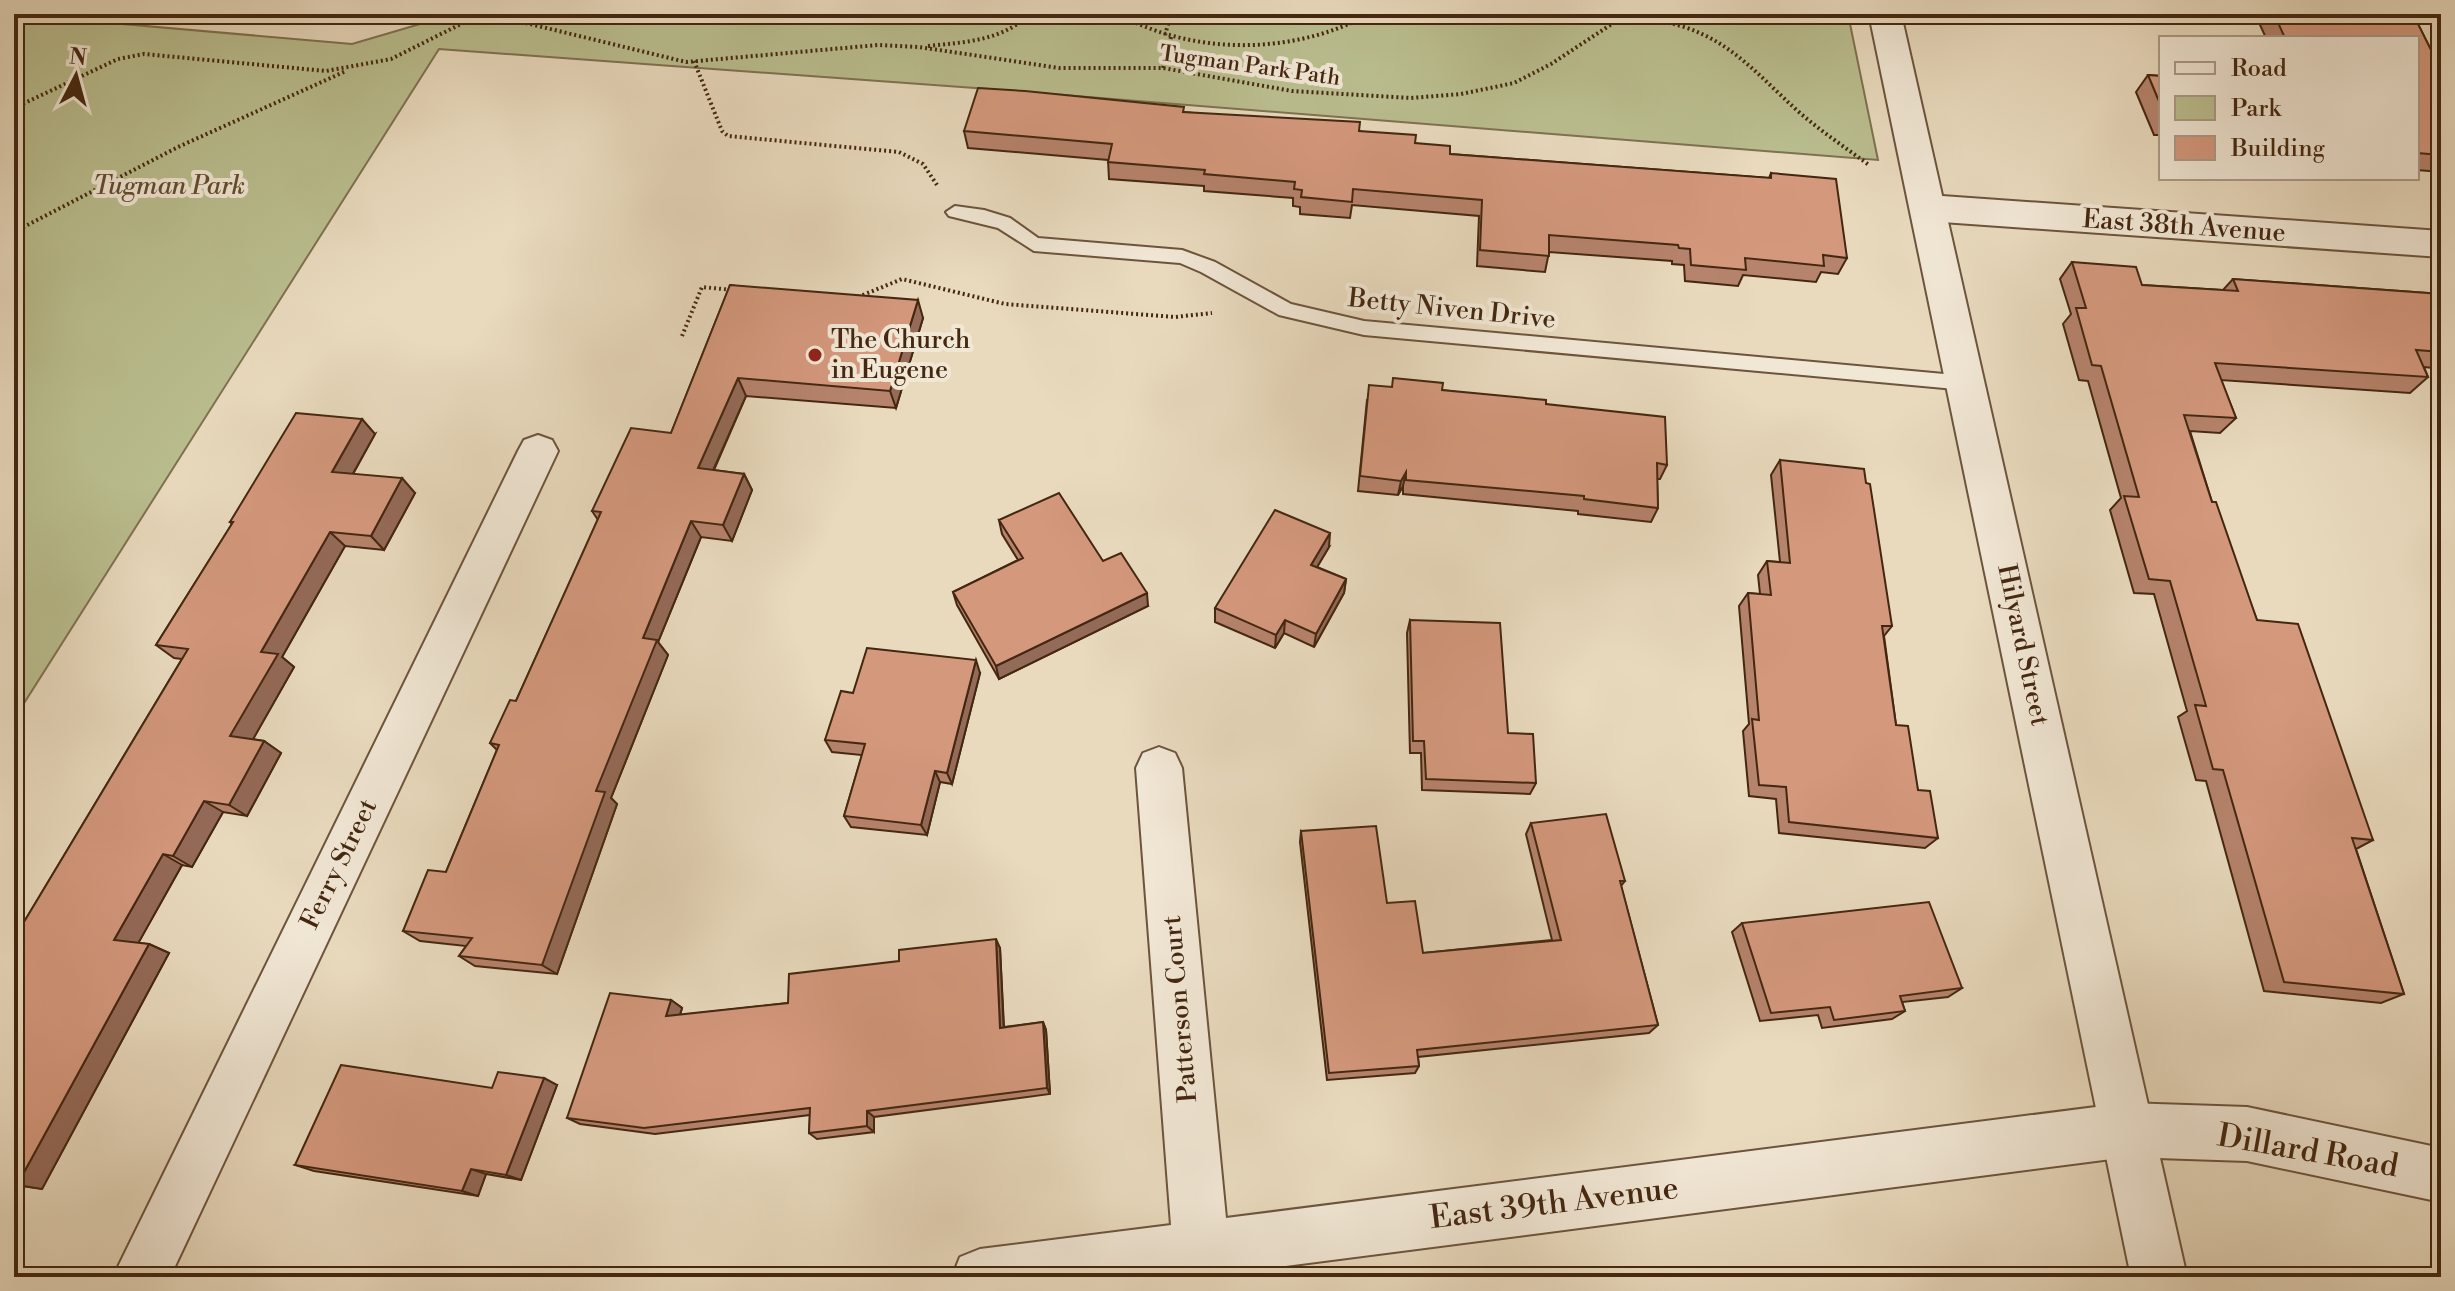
<svg xmlns="http://www.w3.org/2000/svg" width="2455" height="1291" viewBox="0 0 2455 1291" font-family="'Libre Bodoni',serif">
  <rect width="100%" height="100%" fill="#e9dabe"/>
  <filter id="stains"><feTurbulence type="fractalNoise" baseFrequency=".0025" numOctaves="4"/><feColorMatrix values="0 0 0 0 .2 0 0 0 0 .09 0 0 0 0 .02 0 0 0 .5 -.17"/></filter>
  <radialGradient id="worn" r=".72"><stop offset=".6" stop-color="#630" stop-opacity="0"/><stop offset="1" stop-color="#630" stop-opacity=".3"/></radialGradient>
  <!-- green -->
  <path fill="#babe8f" stroke="#7f7250" stroke-width="2" d="M14,14H53L54,18L352,44L454,14H1848L1878,160L975,88L439,49L14,719Z"/>
  <g fill="none" stroke-linecap="round" stroke-linejoin="round">
    <defs>
      <path id="service" d="M955,206L984,210L1010,218L1038,238L1182,250L1215,262L1291,304L1364,321L1966,376L1973,378L1976,383L1973,388L1966,390L1364,335L1279,315L1201,272L1180,263L1034,251L998,228L949,216L946,212Z"/>
      <path id="minor" d="M1928,195L2441,231V257L1928,221L1915,217L1910,208L1915,199Z
        M538,435L552,440L558,451L170,1277H113L518,451L524,440Z
        M1159,747L1175,753L1182,768L1226,1218L2127,1103L2247,1107L2441,1148V1202L2247,1161L2127,1157L1201,1277H952L960,1257L980,1249L1171,1225L1136,768L1143,753Z"/>
      <path id="tertiary" d="M1869,14H1901L2187,1277H2131Z"/>
    </defs>
    <!-- service casing -->
    <use href="#service" stroke="#6d543c" stroke-width="4"/>
    <!-- minor casing -->
    <use href="#minor" stroke="#6d543c" stroke-width="4"/>
    <!-- tertiary casing -->
    <use href="#tertiary" stroke="#6d543c" stroke-width="4"/>
    <!-- path -->
    <path stroke="#442710" stroke-width="4" stroke-dasharray="2 3" stroke-linecap="butt" d="M1118,14C1195,56 1293,55 1370,14
      M1499,14C1526,21 1551,17 1579,16C1605,15 1632,17 1659,21C1725,32 1753,71 1800,113C1822,132 1846,148 1869,165
      M1165,35L1171,14
      M928,46C966,42 1001,41 1030,14
      M694,61L722,131L728,136L899,152L923,164L937,185
      M1163,68L1171,37
      M14,108L118,59L144,54L326,71L391,59L463,23L497,16L686,62L878,45L919,47L1059,68H1163L1292,91L1411,98L1461,94L1514,83L1551,64L1627,14
      M14,232L178,147L346,71
      M858,297L902,279L1005,304L1175,317L1212,313
      M682,336L702,287L733,290"/>
    <!-- service -->
    <use href="#service" fill="#f1e7d5" fill-rule="evenodd"/>
    <!-- minor -->
    <use href="#minor" fill="#f1e7d5" fill-rule="evenodd"/>
    <!-- tertiary -->
    <use href="#tertiary" fill="#f1e7d5" fill-rule="evenodd"/>
  </g>
  <!-- wall -->
  <path fill="#b6836c" stroke="#442710" stroke-width="2" d="M2255,14H2413L2441,70V172L2417,170V38H2266Z
    M2148,75L2161,76V135H2154L2136,92Z
    M1184,112L1359,131L1415,143L1450,154L1769,178L1771,173L1847,258L1838,274L1821,272L1816,282L1743,275L1738,286L1685,281L1684,265L1672,264V261L1549,252L1545,272L1477,266L1479,216L1352,205L1350,218L1300,214V207L1293,206V198L1204,191V186L1109,179L1108,160L968,148L964,131Z
    M2072,262L2142,285L2223,290L2233,279L2441,294V369L2424,367L2428,377L2410,393L2221,380L2236,418L2220,433L2190,431L2212,502L2257,620L2373,840L2356,849L2404,994L2381,1003L2264,991L2206,781L2196,780L2178,717L2187,711L2154,594L2134,593L2110,510L2121,498L2088,381L2079,380L2063,324L2071,314L2060,279Z
    M730,285L923,318L896,408L746,396L714,470L744,474L752,490L732,541L701,537L658,642L668,655L611,798L617,804L557,974L475,966L459,956L466,946L420,941L403,931L446,872L497,750L490,743L516,701L598,520L592,511L671,433Z
    M1391,387L1442,390L1546,404L1667,465L1660,479H1657L1658,508L1651,522L1578,514V511L1403,494V486L1398,495L1358,491L1367,400Z
    M375,434L353,474L415,493L384,550L345,546L282,657L294,667L253,739L264,741L281,753L247,816L223,812L192,867L182,865L138,943L149,944L169,953L42,1189L14,1185V926L21,927L182,659L174,658L156,645L232,524L230,522Z
    M1780,460L1892,626L1884,636L1896,725L1918,790L1938,838L1925,848L1779,833L1776,799L1749,796L1743,731L1749,724L1739,606L1748,593L1760,594L1758,575L1767,561L1780,562L1771,475Z
    M999,520L1103,561L1148,606L999,679L957,605L953,592L1018,560L1002,534Z
    M1329,547L1317,567L1346,579L1344,593L1314,647L1284,633L1275,648L1215,622V608Z
    M1410,620L1508,733L1536,783L1530,794L1422,790L1421,753H1410L1407,633Z
    M980,673L952,784L940,782L927,835L851,827L844,816L862,755L832,752L825,740L853,693Z
    M1531,823L1625,881L1621,886L1658,1025L1649,1033L1418,1057L1419,1066L1415,1073L1327,1080L1300,842L1301,831L1387,903L1423,953L1552,940L1526,834Z
    M1742,923L1962,988L1948,997L1902,1002L1905,1011L1892,1019L1822,1028L1818,1015L1760,1021L1732,932Z
    M1000,948L1004,1027L1043,1022L1046,1030L1050,1094L874,1117V1132L817,1139L809,1133L810,1115L655,1134L580,1124L567,1118L671,1000L682,1008L680,1015L788,1003Z
    M557,1085L521,1180L486,1174L478,1196L314,1171L295,1165L492,1088Z"/>
  <!-- shaded-wall -->
  <path fill="#946a58" stroke="#442710" stroke-width="2" d="M918,300L923,318L896,408L890,391Z
    M738,378L746,396L707,484L698,468Z
    M362,419L375,434L346,486L332,472Z
    M1406,472L1403,486L1398,495L1401,481Z
    M744,474L752,490L732,541L723,525Z
    M402,478L415,493L384,550L371,536Z
    M691,521L701,537L658,642L668,655L611,798L617,804L557,974L542,965L643,638Z
    M330,532L345,546L282,657L294,667L248,748L230,736L261,652Z
    M1330,533L1329,547L1310,579L1311,565Z
    M1346,579L1344,593L1314,647L1316,634Z
    M1147,593L1148,606L999,679L996,666Z
    M1285,620L1284,633L1275,648L1276,635Z
    M976,660L980,673L952,784L947,773Z
    M264,741L281,753L247,816L229,805Z
    M935,771L940,782L927,835L921,825Z
    M204,801L223,812L192,867L173,856Z
    M163,854L182,865L135,949L114,940Z
    M996,939L1000,948L1004,1035L1000,1028Z
    M149,944L169,953L42,1189L17,1185Z
    M671,1000L682,1008L677,1024L666,1016Z
    M1043,1022L1046,1030L1050,1094L1047,1088Z
    M544,1078L557,1085L521,1180L506,1175Z
    M867,1111L874,1117V1132L867,1126Z
    M471,1169L486,1174L478,1196L462,1191Z"/>
  <!-- building -->
  <path fill="#d4987d" stroke="#442710" stroke-width="2" d="M2274,14H2413L2441,70V155L2417,153V38H2285Z
    M2148,75L2161,76V106Z
    M978,88L1025,91L1184,107L1183,112L1360,122L1359,131L1416,135L1415,143L1450,146V154L1771,178V173L1836,179L1847,258L1823,255L1824,266L1745,258L1746,270L1691,265L1690,249L1679,248L1678,245L1549,235V256L1480,250L1482,200L1353,189L1352,202L1301,197L1302,190L1294,189L1295,182L1204,174L1205,170L1108,162L1112,144L964,131Z
    M2072,262L2136,267L2142,285L2238,291L2233,279L2441,294V352L2416,350L2428,377L2215,363L2236,418L2184,415L2212,502H2216L2257,620L2298,624L2373,840L2352,838L2404,994L2284,982L2223,770L2213,769L2195,705L2206,706L2170,581L2149,579L2124,496L2139,497L2101,366L2092,365L2076,308H2086Z
    M730,285L918,300L890,391L738,378L698,468L744,474L723,525L691,521L643,638L657,640L596,791L605,792L542,965L459,956L472,938L403,931L428,870L446,872L499,745L490,743L510,700L516,701L601,512L592,511L631,428L671,433Z
    M1393,378L1443,383L1442,390L1546,400V404L1665,417L1667,465L1657,463L1658,508L1584,499V496L1406,480V472L1401,481L1360,476L1369,385L1392,387Z
    M296,413L362,419L332,472L402,478L371,536L330,532L261,652L278,654L230,736L264,741L229,805L204,801L173,856L163,854L114,940L149,944L17,1185L14,1184V926L21,927L188,649L156,645L233,522H230Z
    M1780,460L1864,469L1866,483L1870,484L1892,626H1882L1896,725L1908,726L1918,790L1930,791L1938,838L1789,822L1786,787L1759,785L1752,719L1759,720L1748,593L1771,595L1767,561L1790,563Z
    M1059,493L1103,561L1121,553L1147,593L996,666L953,592L1023,558L999,520Z
    M1275,510L1330,533L1311,565L1346,579L1316,634L1285,620L1276,635L1215,608Z
    M1410,620L1500,623L1508,733L1533,734L1536,783L1426,779L1424,741H1413Z
    M867,648L976,660L947,773L935,771L921,825L844,816L865,744L825,740L841,691L853,693Z
    M1606,814L1625,881H1620L1658,1025L1417,1050L1419,1066L1329,1073L1301,831L1376,826L1387,903L1415,901L1423,953L1561,940L1531,823Z
    M1929,902L1962,988L1900,996L1905,1011L1834,1020L1830,1007L1771,1013L1742,923Z
    M996,939L1000,1028L1043,1022L1047,1088L867,1111V1126L809,1133L810,1108L644,1128L567,1118L610,993L671,1000L666,1016L788,1003L789,974L899,961V950Z
    M341,1065L492,1088L498,1072L544,1078L506,1175L471,1169L462,1191L295,1165Z"/>
  <!-- markers -->
  <circle fill="#8f2418" stroke="#f1e7d5" stroke-width="3" cx="815" cy="355" r="8"/>
  <g text-anchor="middle" dominant-baseline="central" stroke-width="8" stroke-linejoin="round" paint-order="stroke">
    <!-- far-street labels -->
    <g font-size="22" fill="#442710" stroke="#f1e7d5">
      <text transform="translate(1250 66) rotate(8)">Tugman Park Path</text>
    </g>
    <!-- park labels -->
    <g font-size="26" font-style="italic" fill="#624d30" stroke="#f1e7d5">
      <text x="169" y="186">Tugman Park</text>
    </g>
    <!-- street labels -->
    <g font-size="26" fill="#442710" stroke="#f1e7d5">
      <text transform="translate(2184 226) rotate(4)">East 38th Avenue</text>
      <text transform="translate(1452 309) rotate(6)">Betty Niven Drive</text>
      <text transform="translate(2023 645) rotate(78)">Hilyard Street</text>
      <text transform="translate(339 864) rotate(-64)">Ferry Street</text>
      <text transform="translate(1180 1009) rotate(-95)">Patterson Court</text>
    </g>
    <!-- poi labels -->
    <g font-size="26" fill="#442710" stroke="#f1e7d5" text-anchor="start">
      <text x="831" y="340">The Church<tspan x="831" dy="30">in Eugene</tspan></text>
    </g>
    <!-- near-street labels -->
    <g font-size="32" fill="#442710" stroke="#f1e7d5">
      <text transform="translate(2308 1151) rotate(10)">Dillard Road</text>
      <text transform="translate(1554 1203) rotate(-7)">East 39th Avenue</text>
    </g>
  </g>
  <!-- margin -->
  <rect width="2455" height="1291" fill="none" stroke="#e9dabe" stroke-width="48"/>
  <rect x="16" y="16" width="2423" height="1259" fill="none" stroke="#442710" stroke-width="4"/>
  <rect x="24" y="24" width="2407" height="1243" fill="none" stroke="#442710" stroke-width="2"/>
  <!-- legend -->
  <rect x="2159" y="36" width="260" height="144" fill="#f1e7d5" stroke="#ac9a86" stroke-width="2"/>
  <rect x="2175" y="62" width="40" height="12" fill="#f1e7d5" stroke="#ac9a86" stroke-width="2"/>
  <text x="2231" y="76" font-size="24" fill="#442710">Road</text>
  <rect x="2175" y="96" width="40" height="24" fill="#babe8f" stroke="#ac9a86" stroke-width="2"/>
  <text x="2231" y="116" font-size="24" fill="#442710">Park</text>
  <rect x="2175" y="136" width="40" height="24" fill="#d4987d" stroke="#ac9a86" stroke-width="2"/>
  <text x="2231" y="156" font-size="24" fill="#442710">Building</text>
  <!-- north arrow -->
  <g transform="translate(76 76) rotate(6)" stroke="#f1e7d5" stroke-width="6" paint-order="stroke">
  <path d="M0-6L14 30L0 20L-14 30Z" fill="#442710"/>
  <text y="-12" font-size="22" font-weight="bold" text-anchor="middle" fill="#442710">N</text>
  </g>
  <rect width="100%" height="100%" filter="url(#stains)"/>
  <rect width="100%" height="100%" fill="url(#worn)"/>
</svg>
